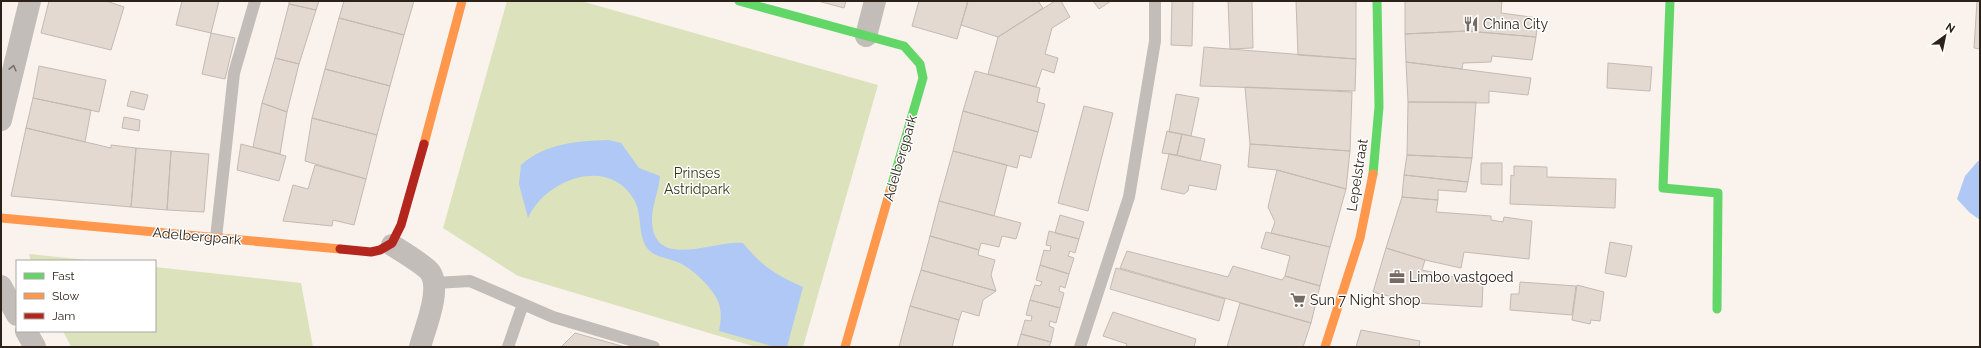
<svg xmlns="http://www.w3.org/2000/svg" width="1981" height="348" viewBox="0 0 1981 348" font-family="Raleway,sans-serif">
  <rect width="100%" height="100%" fill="#faf3ed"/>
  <!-- green -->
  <path fill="#dce2bb" d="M507,1H581L878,85L803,347H756L518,276L443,228Z
    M29,254L97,261H31Z
    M155,267L301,283L313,347H71L63,331H155Z"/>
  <!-- water -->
  <path fill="#b0c8f5" d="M609,140L621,143L639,168L660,176C659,191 652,205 652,219C652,272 714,240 743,243C762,266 775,275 803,287L787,347H775L719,331C721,321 722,311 718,301C712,287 691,267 677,262C666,257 655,258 647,248C637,233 643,213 633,198C607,156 545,180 528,218L519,184L521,165C546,143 577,141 609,140Z
    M1978,161H1980V220L1969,212L1957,199L1965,176Z"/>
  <!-- building -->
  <path fill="#e4d9d0" stroke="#c2bab3" d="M49,1H106L124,7L111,50L41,33Z
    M182,1H219L211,33L176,25Z
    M289,1H319L316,10L289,4Z
    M344,1H414L404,35L339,18Z
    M818,1H846L844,8Z
    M919,1H968L957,39L912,26Z
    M968,1H1038L1043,8L998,37L961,25Z
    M1055,1H1061L1070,17L1052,28L1045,54L1058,58L1054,73L1042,69L1036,87L988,74L998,37Z
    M1093,1H1111L1099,9Z
    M1172,1H1193L1192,46L1171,45Z
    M1228,1H1252L1253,48L1230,49Z
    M1296,1H1356V59L1298,55Z
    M1405,1H1502L1501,13L1538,18L1536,37L1467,31L1405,34Z
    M1977,1H1980V49L1974,48Z
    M289,4L316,10L299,64L275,58Z
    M339,18L404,35L390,86L325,69Z
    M1467,31L1536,37L1532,60L1492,56L1491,62L1463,63L1462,69L1406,62L1405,34Z
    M211,33L235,38L225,79L202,74Z
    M1204,47L1356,59L1355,91L1200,86Z
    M275,58L299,64L287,112L262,103Z
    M1406,62L1531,78L1528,95L1489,91V103L1408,102Z
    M1608,63L1652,67L1650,91L1607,88Z
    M39,66L106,80L99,112L33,98Z
    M325,69L390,86L377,135L312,118Z
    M975,71L1040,88L1037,102L1045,104L1038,132L963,111Z
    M1245,87L1352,92L1350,151L1250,144Z
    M131,91L148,95L144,110L127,106Z
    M1176,94L1199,98L1191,136L1169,132Z
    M33,98L91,110L85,142L26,128Z
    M1408,102H1476L1472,158L1407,155Z
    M262,103L287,112L280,154L253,147Z
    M1084,106L1113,113L1088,211L1058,203Z
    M963,111L1038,132L1031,158L1020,155L1017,168L953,151Z
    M124,117L140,120L139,131L122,128Z
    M312,118L377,135L366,179L305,161Z
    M26,128L111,148V145L136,148L131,207L11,196Z
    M1167,131L1182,134L1177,155L1162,153Z
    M1182,134L1205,139L1200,161L1177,155Z
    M241,144L286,156L279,181L237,170Z
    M1250,144L1350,151L1346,189L1277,170L1248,167Z
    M136,148L171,151L167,210L131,207Z
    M171,151L209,154L204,212L167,210Z
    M953,151L1007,165L994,216L939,201Z
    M1169,154L1221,165L1216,190L1189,185L1188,191L1184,194L1161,189Z
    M1407,155L1472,158L1468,182L1404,175Z
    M1481,163H1502V185L1481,184Z
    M315,165L366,179L354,225L333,220L332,226L283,221L293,185L308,189Z
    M1514,166L1547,167V177L1616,179L1615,208L1510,204L1511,175L1514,176Z
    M1277,170L1346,189L1330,247L1271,233L1275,222L1268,207Z
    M1404,175L1468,182L1466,192L1438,190V200L1402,197Z
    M1402,197L1438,200L1436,212L1491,216V220L1503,222L1504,217L1532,221L1529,259L1464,252L1461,268L1425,260L1386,248Z
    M939,201L1021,223L1016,239L1002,236L999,247L981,243L979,250L930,236Z
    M1060,215L1084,222L1079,239L1055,233Z
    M1049,231L1079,239L1075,253L1070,251L1068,256L1074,258L1069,274L1040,265L1044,250L1050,251L1051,246L1046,245Z
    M1266,232L1330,247L1320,286L1285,276L1290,256L1261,248Z
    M930,236L979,250L978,255L995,260L991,275L996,291L921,270Z
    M1610,242L1632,246L1626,277L1605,273Z
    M1386,248L1425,260L1422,270L1483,283L1482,307L1415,303L1373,292Z
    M1127,251L1228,277L1233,266L1282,280L1285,276L1320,286L1311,323L1120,268Z
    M1040,265L1069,274L1065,288L1060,286L1059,291L1064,293L1060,308L1030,300L1035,285L1040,286L1042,282L1036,280Z
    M1116,268L1225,299L1219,321L1110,289Z
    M921,270L996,291L983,300L979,316L962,311L959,320L910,306Z
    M1520,282L1576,286L1572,315L1510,310L1511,294H1519Z
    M1577,285L1604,292L1600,321L1591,320L1590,324L1572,320Z
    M1030,300L1060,308L1056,323L1050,321L1049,326L1054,328L1051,342L1021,334L1025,320L1031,321L1032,316L1026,315Z
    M1240,303L1311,323L1303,347H1227Z
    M910,306L959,320L952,347H899Z
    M1113,312L1196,339L1194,347H1126L1127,344L1103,336Z
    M1361,330L1420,341L1419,347H1356Z
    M575,333L625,347H561Z
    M1021,334L1051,342L1049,347H1017Z"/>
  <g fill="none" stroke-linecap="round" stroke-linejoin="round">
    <!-- lane -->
    <path stroke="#c2bdb9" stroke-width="12" d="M216,238L234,73L255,1
      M435,283L470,281L553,317L654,347
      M508,347L523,304
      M1080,347L1129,197L1155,41V1"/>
    <!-- street -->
    <path stroke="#c2bdb9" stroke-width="22" d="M866,36L875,1
      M1,120L30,1
      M392,245C401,251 425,265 430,272C442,289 425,328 420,347
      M1,286L17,315
      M26,331L35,347"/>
    <!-- fast -->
    <path stroke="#63d668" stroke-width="9" d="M739,1L904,46L920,64L923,78L890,191
      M1670,1L1663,188L1718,193L1717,309
      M1373,174L1379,107L1377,1"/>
    <!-- slow -->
    <path stroke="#ff974d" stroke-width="9" d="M424,144L462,1
      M1,218L340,249
      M845,347L890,191
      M1325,347L1360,238L1373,174"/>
    <!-- jam -->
    <path stroke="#b3261e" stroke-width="9" d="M340,249L371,252L380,250L392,243L401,225L424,144"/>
  </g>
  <!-- one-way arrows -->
  <defs><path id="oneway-chevron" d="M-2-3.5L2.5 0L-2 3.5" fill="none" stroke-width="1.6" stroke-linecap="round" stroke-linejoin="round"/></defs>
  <use stroke="#787069" href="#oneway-chevron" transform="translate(13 68) rotate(-76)"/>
  <!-- icons -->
  <defs>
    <symbol id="restaurant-bare" viewBox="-9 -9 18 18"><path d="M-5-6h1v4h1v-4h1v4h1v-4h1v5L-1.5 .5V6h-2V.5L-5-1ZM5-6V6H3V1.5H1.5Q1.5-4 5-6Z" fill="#756b63" stroke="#fff" stroke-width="2.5" paint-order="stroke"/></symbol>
    <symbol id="office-bare" viewBox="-9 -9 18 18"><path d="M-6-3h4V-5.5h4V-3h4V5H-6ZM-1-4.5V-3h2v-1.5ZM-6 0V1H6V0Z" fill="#756b63" stroke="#fff" stroke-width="2.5" paint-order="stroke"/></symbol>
    <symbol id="supermarket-bare" viewBox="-9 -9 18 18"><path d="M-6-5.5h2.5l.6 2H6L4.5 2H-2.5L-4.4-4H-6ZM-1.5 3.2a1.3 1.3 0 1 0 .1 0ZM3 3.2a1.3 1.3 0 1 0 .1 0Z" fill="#756b63" stroke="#fff" stroke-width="2.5" paint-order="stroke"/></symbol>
  </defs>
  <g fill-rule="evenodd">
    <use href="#restaurant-bare" x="1460" y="13" width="22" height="22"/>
    <use href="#office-bare" x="1386" y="266" width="22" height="22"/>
    <use href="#supermarket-bare" x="1287" y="289" width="22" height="22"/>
  </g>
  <g text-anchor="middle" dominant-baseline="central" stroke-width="3" stroke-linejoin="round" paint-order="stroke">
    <!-- poi labels -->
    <g font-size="14" fill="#2d2219" stroke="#fff" text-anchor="start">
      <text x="1483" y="24">China City</text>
      <text x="1409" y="277">Limbo vastgoed</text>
      <text x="1310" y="300">Sun 7 Night shop</text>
    </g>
    <!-- street labels -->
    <g font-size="14" fill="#2d2219" stroke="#fff">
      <text transform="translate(900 158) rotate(-74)">Adelbergpark</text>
      <text transform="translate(1357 175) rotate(-81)">Lepelstraat</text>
      <text transform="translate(197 236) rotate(5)">Adelbergpark</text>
    </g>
    <!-- park labels -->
    <g font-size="14" fill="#303816" stroke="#fff">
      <text x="697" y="173">Prinses<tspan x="697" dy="16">Astridpark</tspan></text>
    </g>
  </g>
  <!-- border -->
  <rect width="1981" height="348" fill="none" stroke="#2d2219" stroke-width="4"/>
  <!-- legend -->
  <rect x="16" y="260" width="140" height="72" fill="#ffffff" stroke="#aba7a3"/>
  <rect x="24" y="273" width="20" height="6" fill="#63d668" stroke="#aba7a3"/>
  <text x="52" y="280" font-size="12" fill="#2d2219">Fast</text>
  <rect x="24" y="293" width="20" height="6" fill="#ff974d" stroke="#aba7a3"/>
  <text x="52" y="300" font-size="12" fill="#2d2219">Slow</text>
  <rect x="24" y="313" width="20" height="6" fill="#b3261e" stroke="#aba7a3"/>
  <text x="52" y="320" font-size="12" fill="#2d2219">Jam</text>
  <!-- north arrow -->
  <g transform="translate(1945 36) rotate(33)" stroke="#ffffff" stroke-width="3" paint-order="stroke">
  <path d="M0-3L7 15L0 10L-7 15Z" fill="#2d2219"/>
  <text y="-6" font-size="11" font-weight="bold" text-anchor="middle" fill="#2d2219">N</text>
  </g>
</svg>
